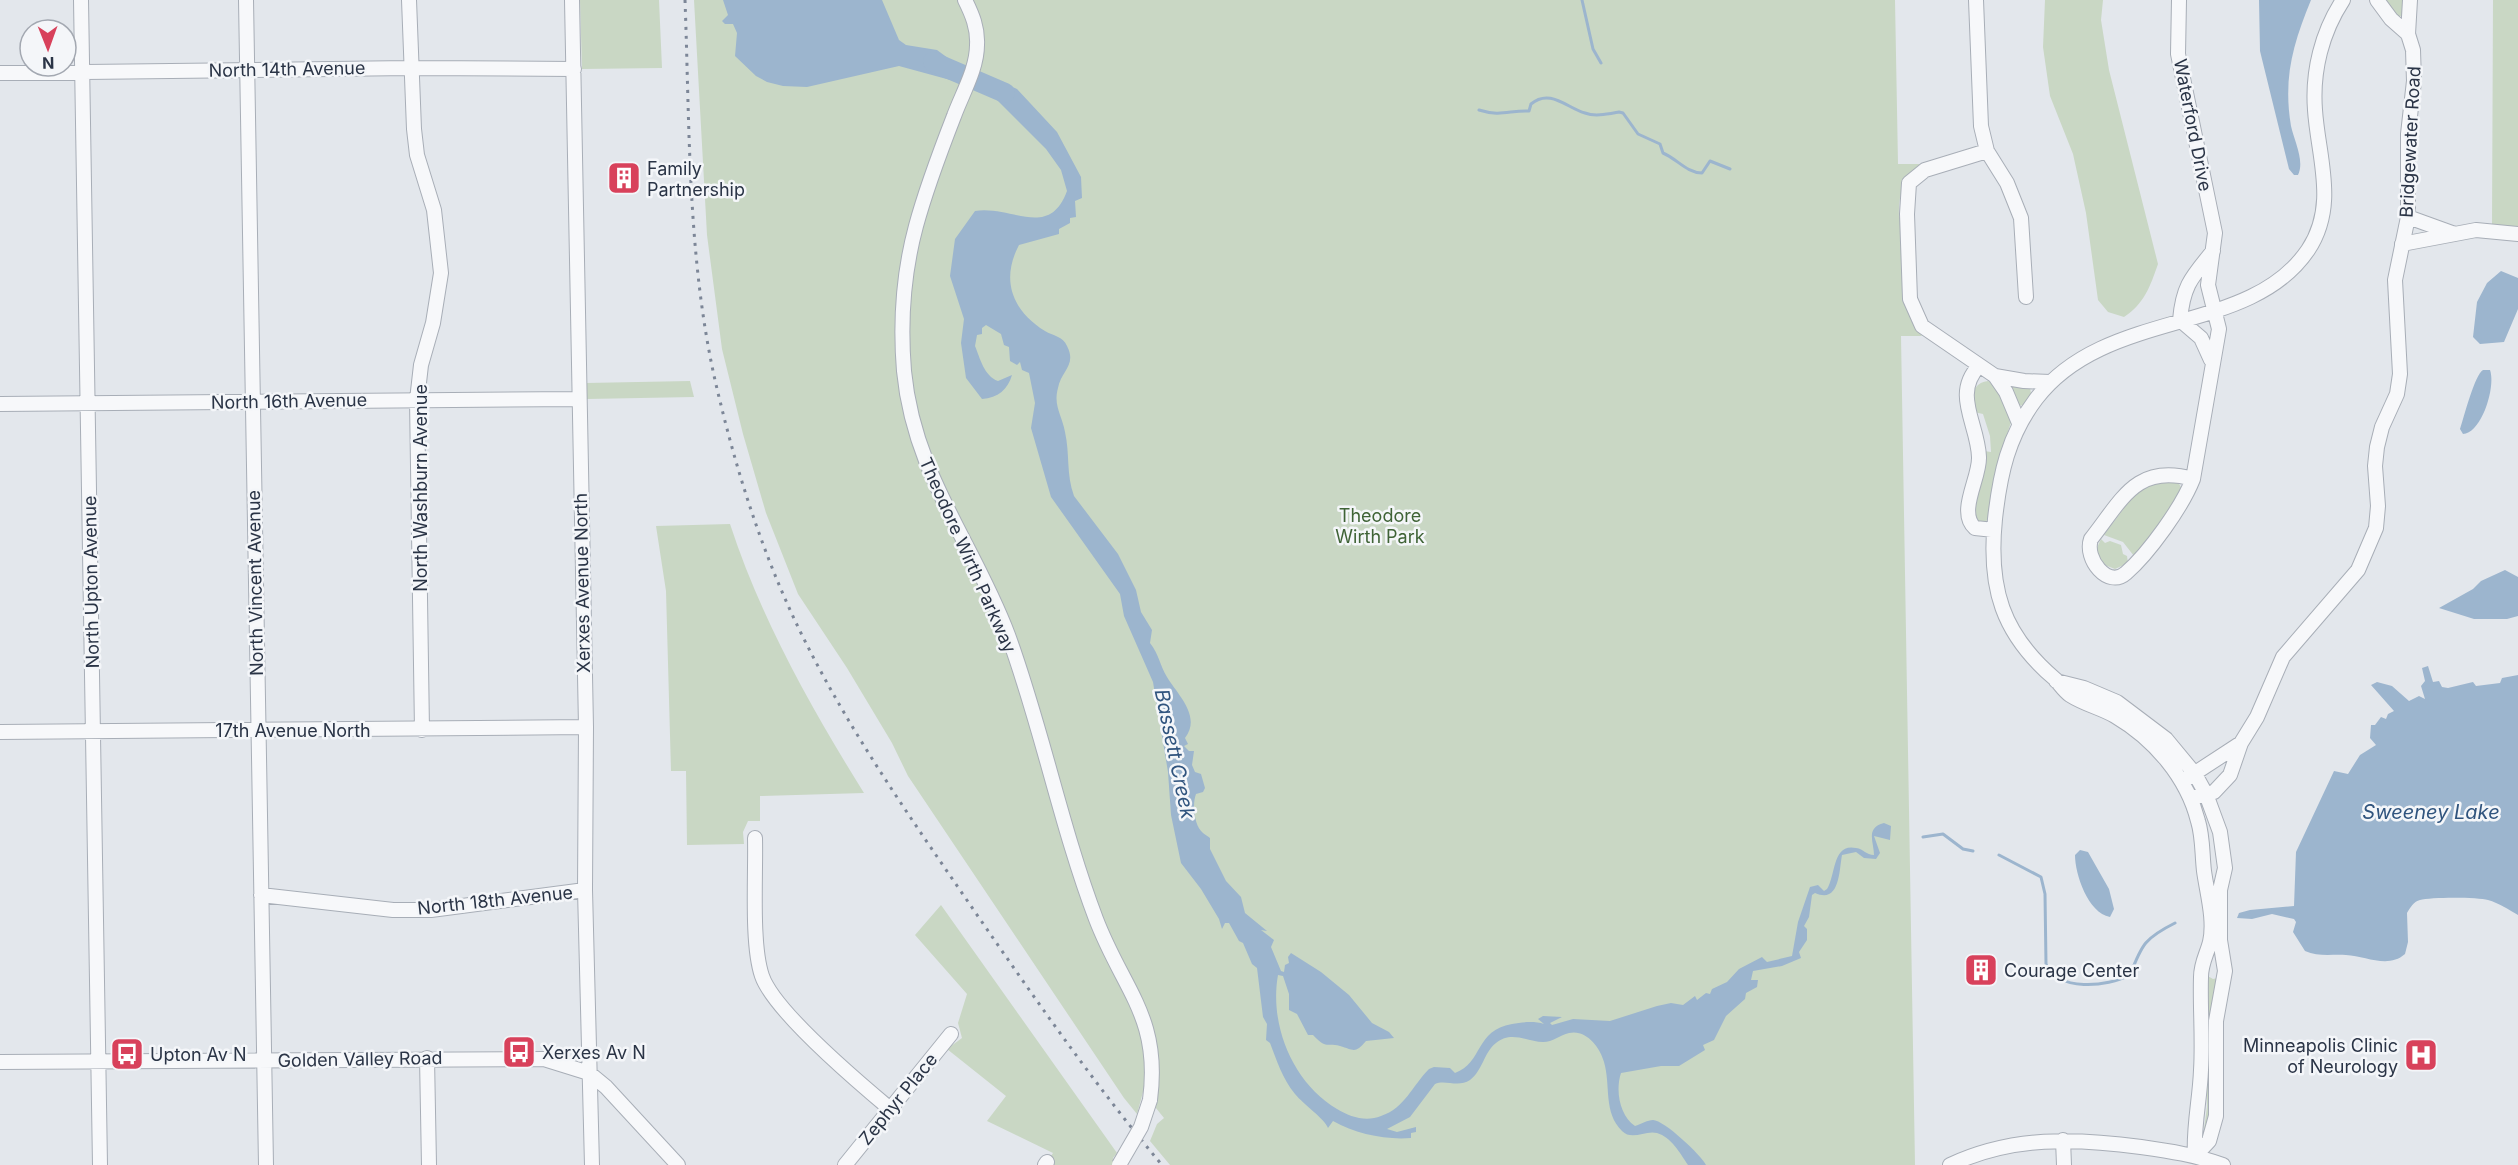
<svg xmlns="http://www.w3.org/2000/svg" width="2518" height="1165" viewBox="0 0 2518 1165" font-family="Inter,sans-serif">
  <rect width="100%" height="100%" fill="#e3e7ec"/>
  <!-- green -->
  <path fill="#c9d7c4" d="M580,0H659L662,68L582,69Z
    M694,0H1895L1898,164H1920C1903,179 1898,196 1899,217L1902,219C1903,259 1896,303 1922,336H1901L1915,1165H1170L1150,1141L1157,1124L1164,1118L1143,1092L1137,1114L1124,1098L908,776L892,743L847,668L798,594L766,513L743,434L722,349L707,235Z
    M2045,0H2103L2101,20L2109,70L2158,264C2150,287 2144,304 2124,317L2108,312L2098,300L2086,213L2073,154L2050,96L2043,47Z
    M2385,0H2405L2404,16H2398Z
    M2493,0H2518V229L2492,225Z
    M690,381L694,397L587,399L586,383Z
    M1988,381L1996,384L2011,422L1995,473L1988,520L1979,524L1973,513L1982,480L1984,451L1991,452L1990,436L1983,414L1974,412C1968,399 1973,382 1988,381Z
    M2006,382L2030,387L2031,394L2023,405L2018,406Z
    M2154,482H2178L2182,489L2168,514L2134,556L2123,542L2104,535L2136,492Z
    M730,524C761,619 811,708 864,793L760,796V821H748L743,832L744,844L687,845L686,771H671L666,591L656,526Z
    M2101,539L2105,543L2110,541L2121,545L2123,554L2127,556L2128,563L2115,569L2105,565L2095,552Z
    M941,905L1117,1153L1113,1158L1118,1165H1050L1047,1162L1053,1153L987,1121L1006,1096L947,1049L962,1038L958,1023L967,994L915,935Z
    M2206,975L2213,979L2218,978L2213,1108L2203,1137L2207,1107Z"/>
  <!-- water -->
  <path fill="#9cb5ce" d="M723,0H882L899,40L906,45L937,50L960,67L954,81L899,66L807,87L783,86L767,82L756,76L735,56L737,33L733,24H725L722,21L728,15Z
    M2259,0H2311C2293,44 2283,78 2291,126C2294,140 2305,161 2298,175H2294L2289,169L2260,51Z
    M984,74L1017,89L1057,132L1081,177L1082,198L1075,201L1076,217L1070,218V223L1059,229V234L1019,245C1000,281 1013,311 1045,331C1053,336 1063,336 1067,346C1077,365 1061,371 1058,388C1053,406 1062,415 1065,432C1070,454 1066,474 1074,496L1118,554L1136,590L1141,612L1152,630L1150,643C1159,654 1160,666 1167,677C1177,694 1202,716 1185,738L1188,744L1184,746L1189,751H1194L1192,765L1195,772L1201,774L1205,788L1203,792L1196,794C1192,804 1194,826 1203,833C1205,835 1208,836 1210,838V849L1226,881L1241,897L1245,913L1267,931L1261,930L1274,940L1271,947L1281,971L1284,972L1285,965L1289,963L1288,957L1291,953L1321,972L1349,995L1372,1023L1389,1032L1394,1038L1366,1041C1355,1054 1354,1050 1340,1046C1326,1042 1327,1050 1313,1035H1308L1297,1014L1289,1010V994L1283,976L1278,975C1269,1025 1293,1083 1337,1109C1350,1117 1366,1122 1381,1116C1405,1108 1412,1086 1429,1069L1434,1067L1450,1068L1455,1073C1483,1063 1475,1030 1512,1024C1522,1022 1535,1021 1544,1024L1538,1019L1543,1016L1562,1017L1550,1023L1552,1025L1573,1019L1610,1021L1657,1006L1671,1003L1683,1005L1695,996L1697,1000L1706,993L1710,994L1712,989L1727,982L1739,969L1762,957L1767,962L1792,956L1798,922L1810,887L1818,885L1824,891L1827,889C1836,875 1832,843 1856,848C1864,849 1866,855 1874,855C1874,842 1865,828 1884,823L1891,826L1890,840L1874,836L1880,853L1876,859L1864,858L1856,852L1842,855C1839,871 1840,904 1815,893L1812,895L1809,917L1804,926L1807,929V940L1799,952L1801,958L1782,966L1753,971L1751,980H1758L1757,987L1746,993L1745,999L1726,1016L1714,1040L1703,1045L1705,1050L1679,1066H1661L1621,1073C1615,1091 1620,1116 1635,1126C1641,1124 1648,1120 1653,1120C1664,1120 1702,1156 1706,1165H1688C1680,1153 1671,1137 1657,1133C1645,1130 1632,1141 1622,1131C1603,1112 1611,1086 1604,1062C1600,1047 1586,1029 1569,1033C1560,1035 1553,1042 1543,1042C1528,1042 1511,1030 1496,1043C1484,1052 1483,1070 1470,1080C1458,1088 1445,1079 1435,1084L1410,1117L1387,1129L1397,1132L1416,1127V1132L1411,1133V1138C1385,1140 1356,1134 1333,1121L1328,1128C1324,1118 1304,1105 1295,1094C1282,1078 1277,1061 1270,1043L1266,1040L1267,1024L1263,1017L1257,968L1252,964L1243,943L1239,941L1229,923H1225L1222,929L1219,919L1201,889L1181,863L1171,815L1168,772L1153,682L1124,616L1120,594L1051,497L1031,428L1035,403L1029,373L1022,370L1020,362L1017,365L1010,361L1009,347L1004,345L1001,334L986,325L982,328V334L977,335L975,346C980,358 984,376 998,381L1012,375C1008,389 998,398 982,399L966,378L961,343L964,319L950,276L955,239L975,211C1012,205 1049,240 1067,191L1061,170L1046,149L996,99L978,91Z
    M2501,271L2518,278V309L2504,342L2480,344L2473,337L2477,302L2487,283Z
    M2483,370H2490C2496,386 2482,433 2463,434L2460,429C2464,417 2475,374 2483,370Z
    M2505,570L2518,577V616L2507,619H2474L2439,608L2473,589L2481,581Z
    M2428,666L2433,682L2439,681L2442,687L2448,688L2473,682L2476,686L2500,683L2502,678L2518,675V915C2509,910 2499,903 2488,900C2478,897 2430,897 2420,900C2414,901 2410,908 2407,913L2408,942L2405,954C2388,969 2366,956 2346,955C2332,954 2318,957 2305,951L2293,932L2296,922L2294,919L2272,914L2252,919L2237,918L2239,913L2250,910L2294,906L2296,852L2334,771L2348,774L2360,755L2376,745L2370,738L2371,725H2375L2381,717L2386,719L2388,714L2394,711L2371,685L2377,682L2392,686L2409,701L2419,696L2425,699L2421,686L2425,681L2422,668Z
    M2080,850L2088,852L2109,889L2114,909L2110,917C2088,913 2075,874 2075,855Z"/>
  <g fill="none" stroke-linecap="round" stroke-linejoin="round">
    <!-- stream -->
    <path stroke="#9cb5ce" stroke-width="3" d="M1582,0L1593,49L1601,63
      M1479,110C1501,117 1510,110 1529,111L1531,104C1550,88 1567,108 1585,113C1595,117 1608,114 1619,112L1623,113L1638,134L1660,144L1663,153C1677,159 1687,173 1702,173L1710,161L1730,169
      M1923,837L1943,834L1963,849L1973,851
      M1999,855L2041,877L2045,894L2046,964C2058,992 2107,987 2130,975C2142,944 2145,938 2175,923"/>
    <!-- river -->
    <path stroke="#9cb5ce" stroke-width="20" d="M933,62L1005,93"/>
    <defs>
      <path id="minor" d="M81,0L100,1165
        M246,0L266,1165
        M409,0L414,129L417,155L434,210L441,273L433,323L421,365L417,400L422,730
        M572,0L586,727L585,890L592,1165
        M965,0C972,14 978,28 977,45C977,69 962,94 954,116C940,152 926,189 916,226C903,274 900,322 904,371C914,475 973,542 1008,635C1042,728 1061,827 1096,919C1123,990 1161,1017 1150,1100
        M1976,0L1981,126L1987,151L2007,183L2021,218L2026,297
        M2179,0L2178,54L2215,233L2208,285L2219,329L2193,479C2136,463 2122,500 2091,539C2084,559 2108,589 2126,573C2149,553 2182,507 2193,479
        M2408,34L2410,0
        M0,73L410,68L574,69
        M1987,151L1925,170L1909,183L1907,214L1910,299L1922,326L1995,376L2024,381L2050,382
        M2408,217L2455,234
        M2402,244L2476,230L2518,234
        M2211,360L2201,338L2180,320C2183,285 2192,277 2213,251
        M1979,366C1952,394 1978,424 1979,457C1980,478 1957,512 1975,528L1994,530
        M1995,376L2006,392L2019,423
        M0,404L578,399
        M2056,681L2084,688L2117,702L2166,739L2195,774L2206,794L2220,832L2225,868L2220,890V940L2225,971L2216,1021V1116L2209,1141L2195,1156
        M0,732L586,727
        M2186,779L2241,743
        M2191,798L2214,792L2230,775L2241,743L2257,717L2283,657L2358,570L2376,528L2378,506L2375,466L2377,447L2382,427L2397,394L2400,374L2395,280L2408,217V134L2414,81L2413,50L2408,34L2391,19L2377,0
        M755,838C756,874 751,944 762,976C774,1011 858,1082 889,1108
        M261,895L393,910H431L585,890
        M427,1058L429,1165
        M0,1062L544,1059L589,1073L606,1087L678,1165
        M2063,1140L2064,1165
        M2195,1156C2193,1128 2200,1099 2201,1070C2203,1039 2200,1008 2201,977C2201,963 2207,954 2210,942C2215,920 2207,893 2204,871C2202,854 2203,837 2198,821C2187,777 2154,739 2115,716C2101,708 2084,704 2070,695C2064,691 2060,684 2055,679C2002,634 1988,588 1995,519C2000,474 2008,436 2036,399C2106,307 2249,337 2308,250C2338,205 2318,157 2315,110C2312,71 2322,32 2343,0
        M845,1165L951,1034
        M1045,1165L1047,1162
        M1950,1165C2012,1136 2075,1138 2141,1147C2169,1151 2196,1155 2223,1165"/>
    </defs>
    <!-- minor casing -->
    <use href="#minor" stroke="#a8aeb7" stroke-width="16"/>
    <!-- minor -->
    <use href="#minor" stroke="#f7f8fa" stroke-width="14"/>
    <!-- rail -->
    <path stroke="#7c8697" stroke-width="3" stroke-dasharray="3 6" stroke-linecap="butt" d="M685,0C690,133 687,271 720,401C740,484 768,569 807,645C854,738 914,823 973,909C1033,996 1094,1084 1162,1165"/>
    <defs>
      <path id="minor-bridge" d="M1119,1165L1141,1127L1150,1100"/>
    </defs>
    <!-- minor-bridge casing -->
    <use href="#minor-bridge" stroke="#a8aeb7" stroke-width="16" stroke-linecap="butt"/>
    <!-- minor-bridge -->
    <use href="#minor-bridge" stroke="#f7f8fa" stroke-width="14"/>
  </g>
  <!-- icons -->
  <defs>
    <symbol id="building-square" viewBox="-11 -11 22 22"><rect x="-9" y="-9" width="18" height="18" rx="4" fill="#d8415b" stroke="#f4f6f9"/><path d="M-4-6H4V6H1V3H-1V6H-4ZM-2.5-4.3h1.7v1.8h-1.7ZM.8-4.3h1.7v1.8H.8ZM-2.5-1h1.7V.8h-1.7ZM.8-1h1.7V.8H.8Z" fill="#fff"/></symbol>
    <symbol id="bus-square" viewBox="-11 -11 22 22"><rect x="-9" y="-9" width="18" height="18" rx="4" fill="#d8415b" stroke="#f4f6f9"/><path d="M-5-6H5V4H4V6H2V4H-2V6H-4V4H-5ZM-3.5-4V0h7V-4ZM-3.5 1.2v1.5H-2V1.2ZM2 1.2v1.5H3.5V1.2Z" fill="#fff"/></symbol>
    <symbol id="hospital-square" viewBox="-11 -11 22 22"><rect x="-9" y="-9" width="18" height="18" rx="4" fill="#d8415b" stroke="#f4f6f9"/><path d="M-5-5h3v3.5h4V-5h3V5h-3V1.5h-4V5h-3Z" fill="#fff"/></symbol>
  </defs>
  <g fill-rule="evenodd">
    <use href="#building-square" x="605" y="159" width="38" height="38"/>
    <use href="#building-square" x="1962" y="951" width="38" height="38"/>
    <use href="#bus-square" x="500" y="1033" width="38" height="38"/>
    <use href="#bus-square" x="108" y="1035" width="38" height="38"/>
    <use href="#hospital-square" x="2402" y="1036" width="38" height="38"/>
  </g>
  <g text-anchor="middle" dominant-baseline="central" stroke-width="5" stroke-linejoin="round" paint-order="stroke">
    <!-- street labels -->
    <g font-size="18" fill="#2a3446" stroke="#f4f6f9">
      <text transform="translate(287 69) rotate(-1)">North 14th Avenue</text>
      <text transform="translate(2193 125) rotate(79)">Waterford Drive</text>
      <text transform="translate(2410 142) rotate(-87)">Bridgewater Road</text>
      <text transform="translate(289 401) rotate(-1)">North 16th Avenue</text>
      <text transform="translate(420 488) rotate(-90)">North Washburn Avenue</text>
      <text transform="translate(968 555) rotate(66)">Theodore Wirth Parkway</text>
      <text transform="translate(91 582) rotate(-91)">North Upton Avenue</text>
      <text transform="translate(255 583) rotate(-91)">North Vincent Avenue</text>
      <text transform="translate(582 583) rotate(-91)">Xerxes Avenue North</text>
      <text x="293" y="730">17th Avenue North</text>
      <text transform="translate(495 900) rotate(-6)">North 18th Avenue</text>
      <text transform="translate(360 1059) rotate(-1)">Golden Valley Road</text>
      <text transform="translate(898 1099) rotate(-51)">Zephyr Place</text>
    </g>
    <!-- poi labels -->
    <g font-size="18" fill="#2a3446" stroke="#f4f6f9" text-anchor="start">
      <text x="647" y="168">Family<tspan x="647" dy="21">Partnership</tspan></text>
      <text x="2004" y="970">Courage Center</text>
      <text x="2398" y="1045" text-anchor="end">Minneapolis Clinic<tspan x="2398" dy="21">of Neurology</tspan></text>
      <text x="542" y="1052">Xerxes Av N</text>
      <text x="150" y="1054">Upton Av N</text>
    </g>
    <!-- park labels -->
    <g font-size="18" fill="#3f6336" stroke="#f4f6f9">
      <text x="1380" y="515">Theodore<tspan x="1380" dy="21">Wirth Park</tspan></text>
    </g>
    <!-- water labels -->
    <g font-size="20" font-style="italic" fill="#30547e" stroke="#f4f6f9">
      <text transform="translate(1175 754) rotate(78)">Bassett Creek</text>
      <text x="2431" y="812">Sweeney Lake</text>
    </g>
  </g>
  <!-- north arrow -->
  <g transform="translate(48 48) rotate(179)"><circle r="28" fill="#f4f6f9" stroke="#a3a8b1" stroke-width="1.5"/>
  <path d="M0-4.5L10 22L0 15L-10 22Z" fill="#d8415b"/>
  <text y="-9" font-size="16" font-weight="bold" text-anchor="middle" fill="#2a3446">N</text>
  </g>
</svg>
